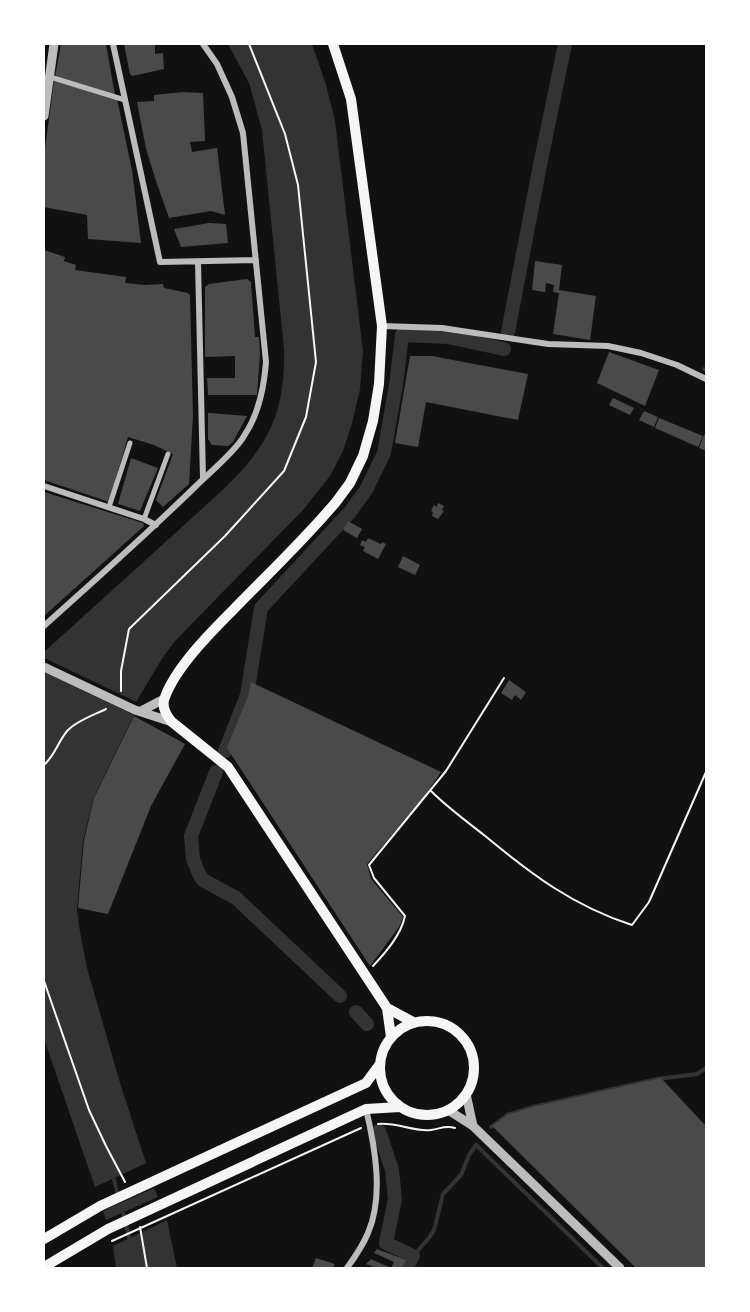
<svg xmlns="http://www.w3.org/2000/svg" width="750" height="1312" viewBox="0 0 750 1312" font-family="'Titillium Web',sans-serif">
  <rect width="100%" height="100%" fill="#111"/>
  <!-- water -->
  <path fill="#333" d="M228,44H312L326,85L335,121L363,351L360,389L352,423L343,451L330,476L303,510L176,640L163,657L136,702L44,658V652C90,610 136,569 182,527C212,499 246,473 266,437C281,411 285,379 284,349L262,130L249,83Z
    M44,672L134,715L94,797L83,840L77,909L79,926L87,968L120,1083L146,1163L95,1187L44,1039Z
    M154,1188L158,1197L106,1220L103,1211Z
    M167,1220L177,1268H116L113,1246Z"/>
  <!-- pier -->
  <path fill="#111" d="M44,658L138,703L137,705L44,661Z"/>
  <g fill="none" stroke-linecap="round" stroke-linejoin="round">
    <!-- stream -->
    <path stroke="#333" stroke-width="4" d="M704,369H706
      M491,1127L507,1115L533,1107L657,1079L697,1074L706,1068
      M476,1145L603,1268
      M113,1176L118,1195
      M122,1208L130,1241
      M413,1256L429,1238L434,1230L443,1194L461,1175L469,1155L476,1145"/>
    <!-- canal -->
    <path stroke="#333" stroke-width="14" d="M508,332L540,165L565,44
      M225,751L247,695L261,608L350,512L366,490L384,453L396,385L402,335L448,337L504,349
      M216,772L191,836L193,859L199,874L203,880L236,898L340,996
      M356,1012L367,1024
      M379,1131L392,1170L395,1199L386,1243L413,1256L406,1268"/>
  </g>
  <!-- building -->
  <path fill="#4a4a4a" d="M61,44H106L115,95L55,77Z
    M124,44H155V54L163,53L164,69L132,76L130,74Z
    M54,81L117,99L132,170L141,243L88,239L87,215L44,207V156Z
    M183,92L203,93L205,141L190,142L192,152L217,148L225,215L211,211L169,218L156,181L146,149L137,102L154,101V95Z
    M209,223L226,224L228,243L181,247L174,229Z
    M44,250L65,257L64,261L76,265L75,270L126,277L125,283L145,285L163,284L164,288L188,293L190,295L193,416L189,484L163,507L156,500L173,454L154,445L128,437L109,502L44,480Z
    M535,261L562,265L559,290L596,296L590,340L553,334L559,293L553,292L554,285L546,283L545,292L532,290Z
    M247,279L251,282L255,337H259L260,355L257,395H208L207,378H235V356L205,357V287L209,284Z
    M609,352L659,370L645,406L597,383Z
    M410,356H432L528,374L518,420L426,402L418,447L395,443Z
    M613,398L634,408L630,415L609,405Z
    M644,411L658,417L654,427L639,420Z
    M208,413H210L247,416L233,442L228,446L212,445L208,439Z
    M659,418L703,436L698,447L655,428Z
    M704,435L706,436V451L699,448Z
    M131,458L158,468L140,511L118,504Z
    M44,492L143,523L144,526L44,616Z
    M438,503L444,506L442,510L444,511L438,519L432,516L433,512L431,511L434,505L437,507Z
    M348,521L362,529L357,538L343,530Z
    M368,538L381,544L382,542L386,544L378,559L363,551L365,547L360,545L362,540L366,542Z
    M403,556L420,565L415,575L398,567Z
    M509,680L526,692L521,700L515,695L512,700L501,693Z
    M251,682L441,772L423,798L367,864L371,879L403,917L399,927L370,966L227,748L248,696Z
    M134,716L185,744L151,806L108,914L78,908L84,840L94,798Z
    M661,1078L706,1126V1268H636L492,1126L507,1115L533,1107Z
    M377,1249L406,1260L402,1268H376L366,1264L371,1259L391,1268L394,1262L374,1253Z
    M316,1258L335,1264L333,1268H312Z"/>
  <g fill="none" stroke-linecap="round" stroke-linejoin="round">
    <!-- path -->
    <path stroke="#f5f5f5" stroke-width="2" d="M121,691V671L129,629L225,536L284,471L306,417L316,362L298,185L285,134L249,44
      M44,765C56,754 58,741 68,730C78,720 94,715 106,709
      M431,791C447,807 466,821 484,835C531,874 573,906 632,925L649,902L706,772
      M373,966C386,952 401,935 405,916L374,878L369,865L446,771L504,678
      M44,981L89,1110L106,1146L125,1182
      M378,1124C397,1122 413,1132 431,1130C440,1129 445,1125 455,1128
      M140,1227L147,1268
      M112,1241L361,1128"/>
    <!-- pedestrian -->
    <path stroke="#bcbcbc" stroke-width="5" d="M50,77L125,100
      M109,507L130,443
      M144,519L168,454"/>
    <!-- minor -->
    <path stroke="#bcbcbc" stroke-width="6" d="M113,44L160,262L256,260
      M198,262L203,479
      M382,326L442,328L548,344L608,346L641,353L677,365L706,379
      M44,486L144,519L156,525
      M44,626C95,580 147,534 196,486C210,472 235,452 244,436C259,414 264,388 266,362L243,133L232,97L217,64L203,44
      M347,1268C355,1257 363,1245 368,1233C384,1196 375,1147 366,1109"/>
    <!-- tertiary -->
    <path stroke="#bcbcbc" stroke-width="9" d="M44,116L54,44
      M44,667L135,710L172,722
      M141,711L164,699
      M466,1094L473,1126
      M448,1110L473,1126L620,1268"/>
    <!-- secondary -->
    <path stroke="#f5f5f5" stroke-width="10" d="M333,44L351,99L382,326L379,384L373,421L363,456L350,483L336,502C304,540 268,574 233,610C211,632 176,667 165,697C161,706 166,715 172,722L228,767L387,1008L391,1037
      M387,1008L413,1022
      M380 1068a47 47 0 1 1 94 0a47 47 0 1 1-94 0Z
      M44,1239L100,1206L366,1083L380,1064
      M44,1267L108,1229L366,1109L400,1107"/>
  </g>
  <!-- border -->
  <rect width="750" height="1312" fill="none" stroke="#ffffff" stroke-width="90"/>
</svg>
